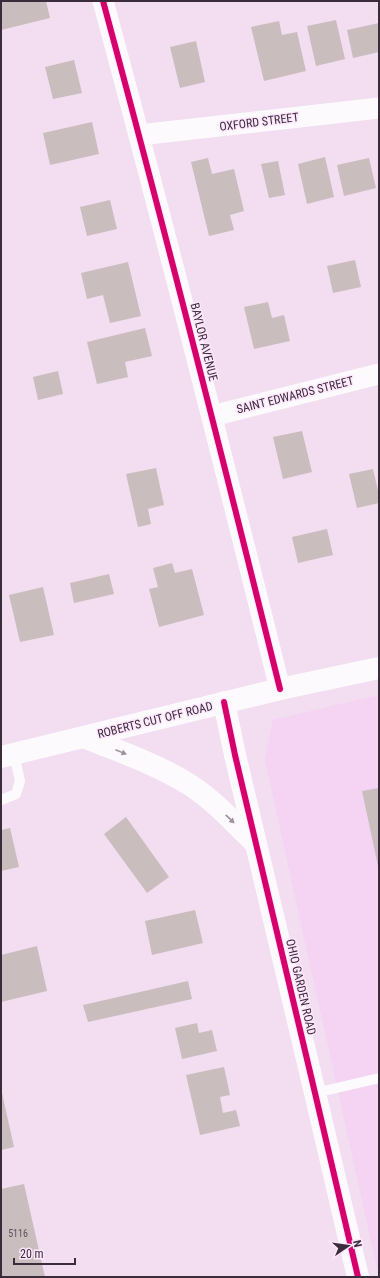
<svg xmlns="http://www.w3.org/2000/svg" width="380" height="1278" viewBox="0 0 380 1278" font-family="'Roboto Condensed',sans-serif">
  <rect width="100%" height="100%" fill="#f2ddf1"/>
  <!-- built -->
  <path fill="#f4d3f3" d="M379,695V1277L265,760L273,720Z"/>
  <!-- building -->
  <path fill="#cabdbe" d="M1,1H46L50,18L1,30Z
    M336,20L345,59L316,66L307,26Z
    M279,21L282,35L297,32L306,71L264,81L251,27Z
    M379,23V52L353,58L347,30Z
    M196,41L205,82L180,88L170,47Z
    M74,60L82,93L53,99L45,67Z
    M92,122L99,154L50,165L43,133Z
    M325,157L334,197L307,204L298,164Z
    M208,158L212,174L234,169L244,211L230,215L234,230L209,236L191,162Z
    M369,158L376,188L344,196L337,165Z
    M278,161L285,195L269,198L261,164Z
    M110,200L117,229L87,236L80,207Z
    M355,260L361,287L333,293L327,266Z
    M128,262L141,316L110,323L103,295L87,299L81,273Z
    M268,302L272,318L284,315L290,341L254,349L244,307Z
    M145,328L152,356L125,362L128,377L97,384L87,342Z
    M58,371L63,394L38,400L33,377Z
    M302,431L312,472L283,479L273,437Z
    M156,468L164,505L148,509L151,524L138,527L126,474Z
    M373,469L379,495V503L357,508L349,474Z
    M327,529L333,555L298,563L292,537Z
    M172,563L175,573L192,569L204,615L159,627L149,589L158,587L153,568Z
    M109,574L114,594L74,603L70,583Z
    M43,587L54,635L20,642L9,595Z
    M379,788V866H378L362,791Z
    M126,817L169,877L147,893L104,834Z
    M10,828L19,867L1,871V830Z
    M195,910L203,943L152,955L145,921Z
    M37,946L47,991L1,1002V955Z
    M188,981L192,999L88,1022L83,1005Z
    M197,1023L199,1033L212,1030L217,1051L182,1059L175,1028Z
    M224,1067L230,1095L220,1097L223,1113L236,1110L240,1126L200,1135L186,1075Z
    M2,1093L14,1147L1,1150V1094Z
    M24,1184L45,1277H1V1189Z"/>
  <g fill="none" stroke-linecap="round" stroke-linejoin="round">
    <!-- service -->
    <path stroke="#fdfafd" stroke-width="10" d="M1,800L16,794L20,781L14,754
      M315,1093L379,1078"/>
    <!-- minor -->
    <path stroke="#fdfafd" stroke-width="21" d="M103,1C165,230 223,459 280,689
      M139,135L379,108
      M212,416L379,374"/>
    <!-- tertiary -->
    <path stroke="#fdfafd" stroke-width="22" d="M224,702L235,755L315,1093L358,1277
      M84,737C120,752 157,764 190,785C215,801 235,824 256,844
      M1,757L280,689L379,668"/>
    <defs>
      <path id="cycleway" d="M103,1C165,230 223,459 280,689
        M224,702L235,755L315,1093L358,1277"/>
    </defs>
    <!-- cycleway casing -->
    <use href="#cycleway" stroke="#fee7fd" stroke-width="8"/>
    <!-- cycleway -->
    <use href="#cycleway" stroke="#d6006c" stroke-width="6"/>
  </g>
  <!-- one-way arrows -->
  <defs><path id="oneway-solid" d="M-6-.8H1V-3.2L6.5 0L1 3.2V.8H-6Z"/></defs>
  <g fill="#9c939c">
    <use href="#oneway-solid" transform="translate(121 752) rotate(22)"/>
    <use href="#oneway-solid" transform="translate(230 819) rotate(44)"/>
  </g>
  <g text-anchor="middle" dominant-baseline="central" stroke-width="3" stroke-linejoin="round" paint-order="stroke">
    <!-- number labels -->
    <g font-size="10" fill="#5e505b">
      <text x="18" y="1233">5116</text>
    </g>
    <!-- street labels -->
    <g font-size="12" fill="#3a2c3a" stroke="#fee7fd">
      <text transform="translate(259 122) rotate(-7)">OXFORD STREET</text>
      <text transform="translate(204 342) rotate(76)">BAYLOR AVENUE</text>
      <text transform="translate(295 395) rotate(-14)">SAINT EDWARDS STREET</text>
      <text transform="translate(155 720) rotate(-14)">ROBERTS CUT OFF ROAD</text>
      <text transform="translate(301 987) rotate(77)">OHIO GARDEN ROAD</text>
    </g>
  </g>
  <!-- border -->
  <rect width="380" height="1278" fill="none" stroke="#3a2c3a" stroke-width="4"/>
  <!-- north arrow -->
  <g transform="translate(348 1246) rotate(77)" stroke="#fee7fd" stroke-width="3" paint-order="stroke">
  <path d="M0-3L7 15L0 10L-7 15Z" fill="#3a2c3a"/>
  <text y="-6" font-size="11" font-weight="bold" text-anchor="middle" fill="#3a2c3a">N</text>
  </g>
  <!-- scale -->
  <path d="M14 1258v6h61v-6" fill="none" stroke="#3a2c3a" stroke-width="2"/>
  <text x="20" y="1258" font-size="12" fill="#3a2c3a" stroke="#fee7fd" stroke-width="3" paint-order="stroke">20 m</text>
</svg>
